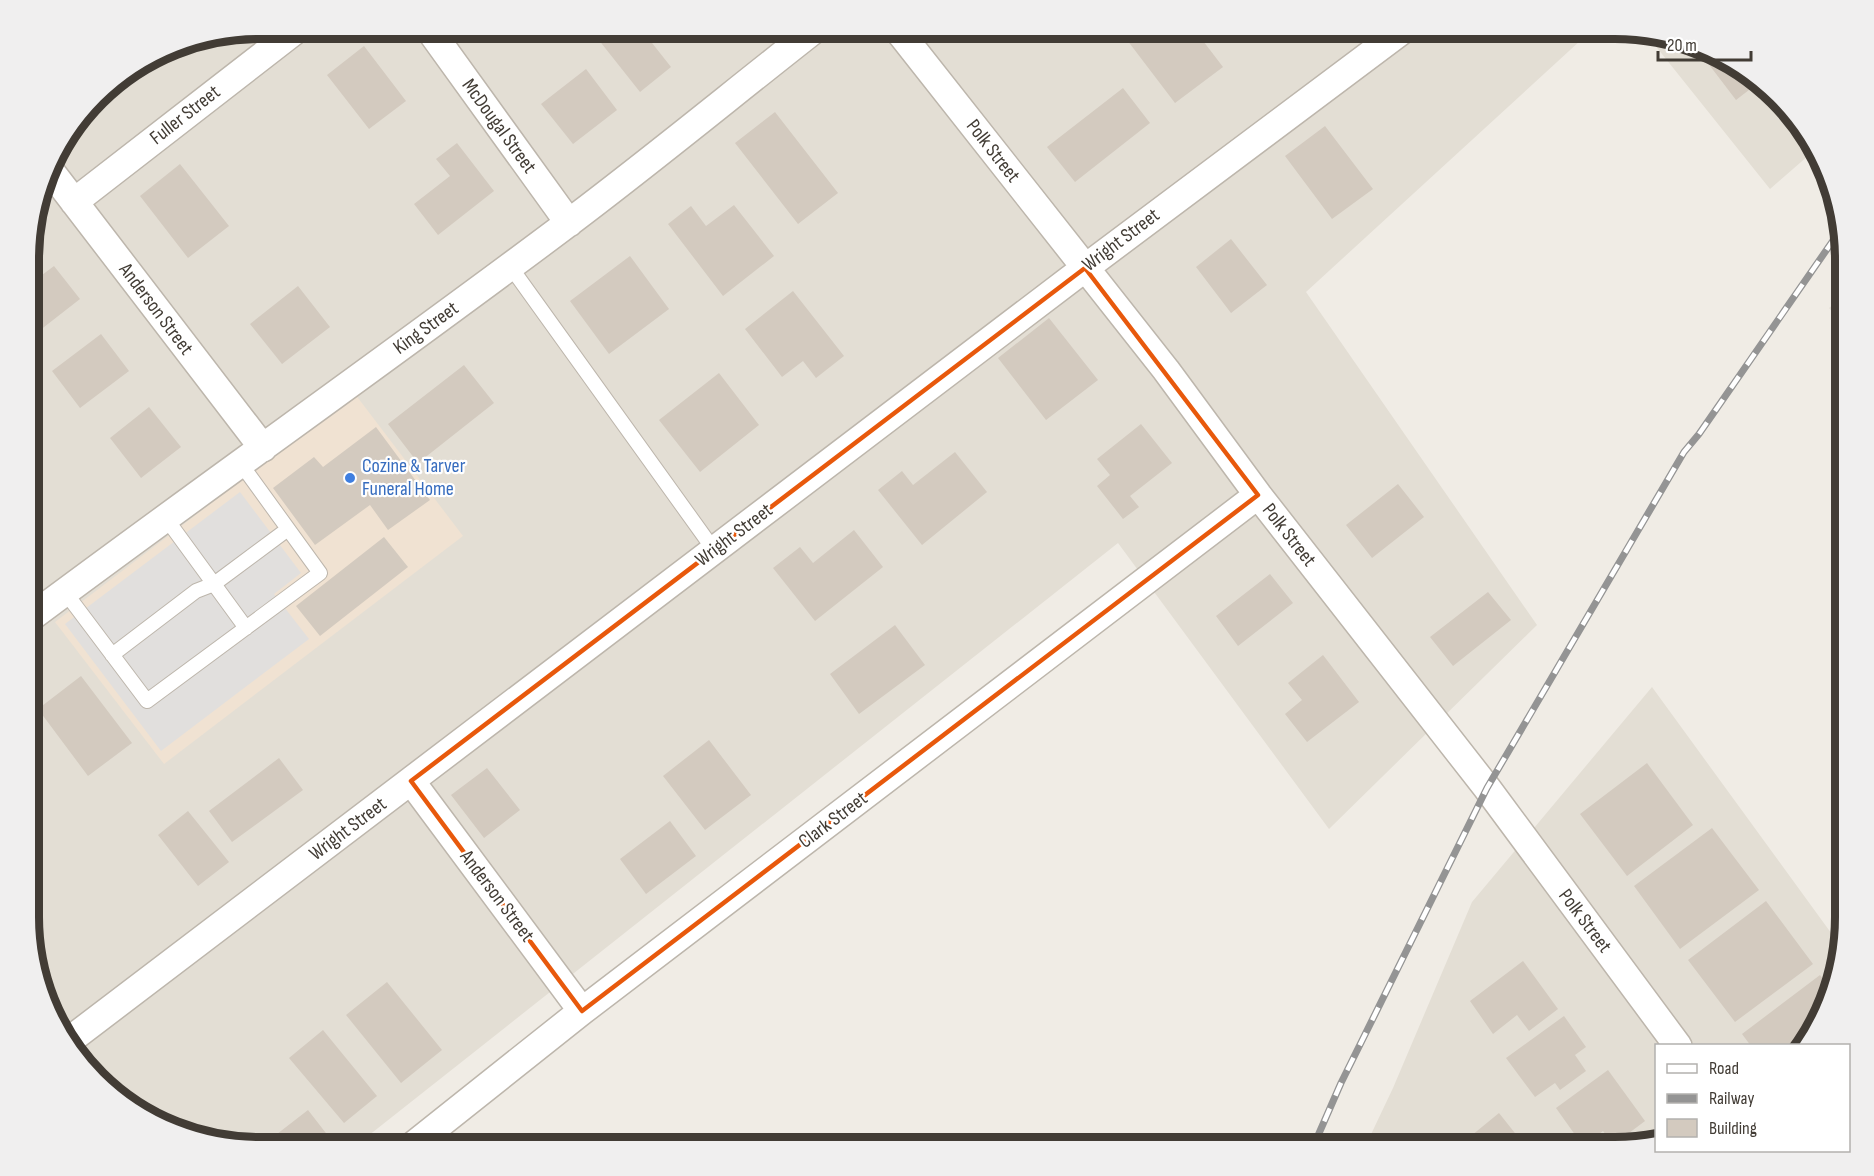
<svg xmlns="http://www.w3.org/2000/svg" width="1874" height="1176" viewBox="0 0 1874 1176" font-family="'Sofia Sans Condensed',sans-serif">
  <rect width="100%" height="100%" fill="#f0ece5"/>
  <!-- residential -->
  <path fill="#e3ded4" d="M259,29H1593L1306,292L1537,625L1329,829L1118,543L354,1147H258L185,1135L131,1109L67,1045L30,947V229L52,157L107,86L171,46Z
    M1646,34L1689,41L1743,67L1814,143L1816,149L1770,189Z
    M1845,295V327L1829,308Z
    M1652,687L1842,948L1833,991L1807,1045L1656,1046V1139L1630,1147H1365L1393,1088L1472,902Z"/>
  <!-- commercial -->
  <path fill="#f0e2d2" d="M355,394L463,536L164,764L55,622Z"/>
  <!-- parking -->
  <path fill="#e1dfdd" d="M240,492L301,573L274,594L309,639L161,751L65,624Z"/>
  <!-- building -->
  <path fill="#d3cabf" d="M611,29H641L671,67L640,92L598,39Z
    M688,29H708L695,38Z
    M1134,29H1194L1223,67L1175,103L1124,36Z
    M364,46L406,101L369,129L327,75Z
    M1717,54L1743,67L1758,83L1736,100L1707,62Z
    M150,59L155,65L102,105L97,98L107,86Z
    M586,69L617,110L573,144L541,104Z
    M1123,88L1150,123L1075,182L1047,147Z
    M775,112L838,193L798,224L735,143Z
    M1325,126L1373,189L1332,219L1285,156Z
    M457,143L494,191L438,235L414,204L450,176L436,159Z
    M180,164L229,226L188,258L140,196Z
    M734,205L774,256L723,296L668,224L691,206L706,226Z
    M1231,239L1267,285L1231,313L1196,267Z
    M630,256L669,309L609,354L570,301Z
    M54,266L80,299L30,338V284Z
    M298,286L330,327L282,364L250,324Z
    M793,291L844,356L816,378L803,361L782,377L745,329Z
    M1049,318L1098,380L1046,420L998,358Z
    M101,334L129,371L80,408L52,371Z
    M464,365L494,403L418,463L388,424Z
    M719,373L759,425L700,472L659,420Z
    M149,407L181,447L141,478L110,438Z
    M1141,424L1172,463L1130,496L1139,507L1123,519L1097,486L1110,475L1097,459Z
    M376,427L430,500L388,530L370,505L315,545L273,488L314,457L323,467Z
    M955,452L987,492L922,545L878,490L902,471L913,485Z
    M1398,484L1424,517L1372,558L1346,525Z
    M854,530L883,567L815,621L773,568L800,547L813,563Z
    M384,537L408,567L320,636L296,606Z
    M1270,574L1293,603L1238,646L1216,616Z
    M1488,592L1511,620L1453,666L1430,637Z
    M895,625L925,665L859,714L830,674Z
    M1323,655L1359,702L1307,742L1285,714L1302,700L1288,683Z
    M81,676L132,743L88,776L38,709Z
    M709,740L751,795L705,830L663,776Z
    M279,758L303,790L232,842L209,811Z
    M1647,763L1693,825L1627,876L1580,814Z
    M487,768L520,810L484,838L451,795Z
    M188,811L229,862L198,886L158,835Z
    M670,821L696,856L646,894L620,859Z
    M1712,828L1759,890L1680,949L1634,886Z
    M1766,901L1813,964L1735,1022L1688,960Z
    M1523,961L1558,1009L1529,1031L1517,1015L1493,1034L1470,1001Z
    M1820,975L1833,992L1807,1045L1751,1046L1742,1034Z
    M387,982L442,1050L401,1083L346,1015Z
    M1564,1016L1586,1047L1575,1055L1586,1071L1560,1090L1555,1083L1535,1097L1506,1058Z
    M323,1030L377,1096L344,1123L289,1058Z
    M1608,1070L1645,1121L1613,1145L1603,1131L1583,1146L1556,1108Z
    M308,1110L336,1146L334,1147H274L268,1141Z
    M1499,1113L1526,1147H1472L1466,1140Z"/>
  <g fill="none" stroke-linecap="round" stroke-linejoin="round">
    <defs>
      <path id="lane" d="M510,266L714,550
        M165,517L246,628
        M65,592L147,701L320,573L241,464
        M112,655L196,591L214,584L288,529"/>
      <path id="street" d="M429,29L569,223
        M897,29L1166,370L1258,495L1487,788L1678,1046
        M49,169L263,448
        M74,202L297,29
        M30,618C208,485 390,357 567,224C651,161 732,94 815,29
        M411,781L582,1011
        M66,1043L1085,268L1404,29
        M411,1147L582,1011L1258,495"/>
    </defs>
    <!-- lane casing -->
    <use href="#lane" stroke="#bdb6ac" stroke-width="16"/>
    <!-- street casing -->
    <use href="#street" stroke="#bdb6ac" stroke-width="30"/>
    <!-- lane -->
    <use href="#lane" stroke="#fff" stroke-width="14"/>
    <!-- street -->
    <use href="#street" stroke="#fff" stroke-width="27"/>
    <defs>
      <path id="rail" d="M1313,1147L1341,1083L1487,788L1684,452L1699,434L1841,229"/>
    </defs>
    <!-- rail casing -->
    <use href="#rail" stroke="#949494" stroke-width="7"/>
    <!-- rail -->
    <use href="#rail" stroke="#fff" stroke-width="4.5" stroke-dasharray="14" stroke-linecap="butt"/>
  </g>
  <!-- marked area -->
  <path fill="none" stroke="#e8590c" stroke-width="4.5" stroke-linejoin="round" d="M1085,268L1258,495L582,1011L411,781Z"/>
  <!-- markers -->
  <circle fill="#3f7fe0" stroke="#fff" stroke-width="2" cx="350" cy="478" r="6"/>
  <g text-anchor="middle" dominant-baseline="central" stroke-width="4.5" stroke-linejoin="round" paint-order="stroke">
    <!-- street labels -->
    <g font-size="20" fill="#423c35" stroke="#fff">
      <text transform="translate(185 115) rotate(-38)">Fuller Street</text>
      <text transform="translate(499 126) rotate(54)">McDougal Street</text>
      <text transform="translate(993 151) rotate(52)">Polk Street</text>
      <text transform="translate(1121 240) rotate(-37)">Wright Street</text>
      <text transform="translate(156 309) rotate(53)">Anderson Street</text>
      <text transform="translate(426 328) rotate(-36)">King Street</text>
      <text transform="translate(734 535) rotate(-37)">Wright Street</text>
      <text transform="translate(1289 535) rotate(52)">Polk Street</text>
      <text transform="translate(833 820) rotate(-37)">Clark Street</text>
      <text transform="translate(348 829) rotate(-37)">Wright Street</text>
      <text transform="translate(497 896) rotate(53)">Anderson Street</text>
      <text transform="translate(1585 921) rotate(53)">Polk Street</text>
    </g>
    <!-- shop labels -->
    <g font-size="20" fill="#366cbe" stroke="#fff" text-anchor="start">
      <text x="362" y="466">Cozine &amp; Tarver<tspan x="362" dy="23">Funeral Home</tspan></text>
    </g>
  </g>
  <!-- crop -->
  <path d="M0 0H1874V1176H0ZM259 39H1615A220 220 0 0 1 1835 259V917A220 220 0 0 1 1615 1137H259A220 220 0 0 1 39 917V259A220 220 0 0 1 259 39Z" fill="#f0efef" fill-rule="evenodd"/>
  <path fill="none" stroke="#423c35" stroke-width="8" d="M259 39H1615A220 220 0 0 1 1835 259V917A220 220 0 0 1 1615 1137H259A220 220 0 0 1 39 917V259A220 220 0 0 1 259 39Z"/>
  <!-- legend -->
  <rect x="1655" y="1044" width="195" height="108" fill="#ffffff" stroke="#b3b1ae" stroke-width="1.5"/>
  <rect x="1667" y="1064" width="30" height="9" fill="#ffffff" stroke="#b3b1ae" stroke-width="1.5"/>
  <text x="1709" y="1074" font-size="18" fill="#423c35">Road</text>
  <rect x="1667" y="1094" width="30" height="9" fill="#949494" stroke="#b3b1ae" stroke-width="1.5"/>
  <text x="1709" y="1104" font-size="18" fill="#423c35">Railway</text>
  <rect x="1667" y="1119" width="30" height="18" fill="#d3cabf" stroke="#b3b1ae" stroke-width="1.5"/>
  <text x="1709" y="1134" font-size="18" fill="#423c35">Building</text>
  <!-- scale -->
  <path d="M1658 51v9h93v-9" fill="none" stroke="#423c35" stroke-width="3"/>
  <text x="1667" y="51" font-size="18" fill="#423c35" stroke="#ffffff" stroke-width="4.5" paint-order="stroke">20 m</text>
</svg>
